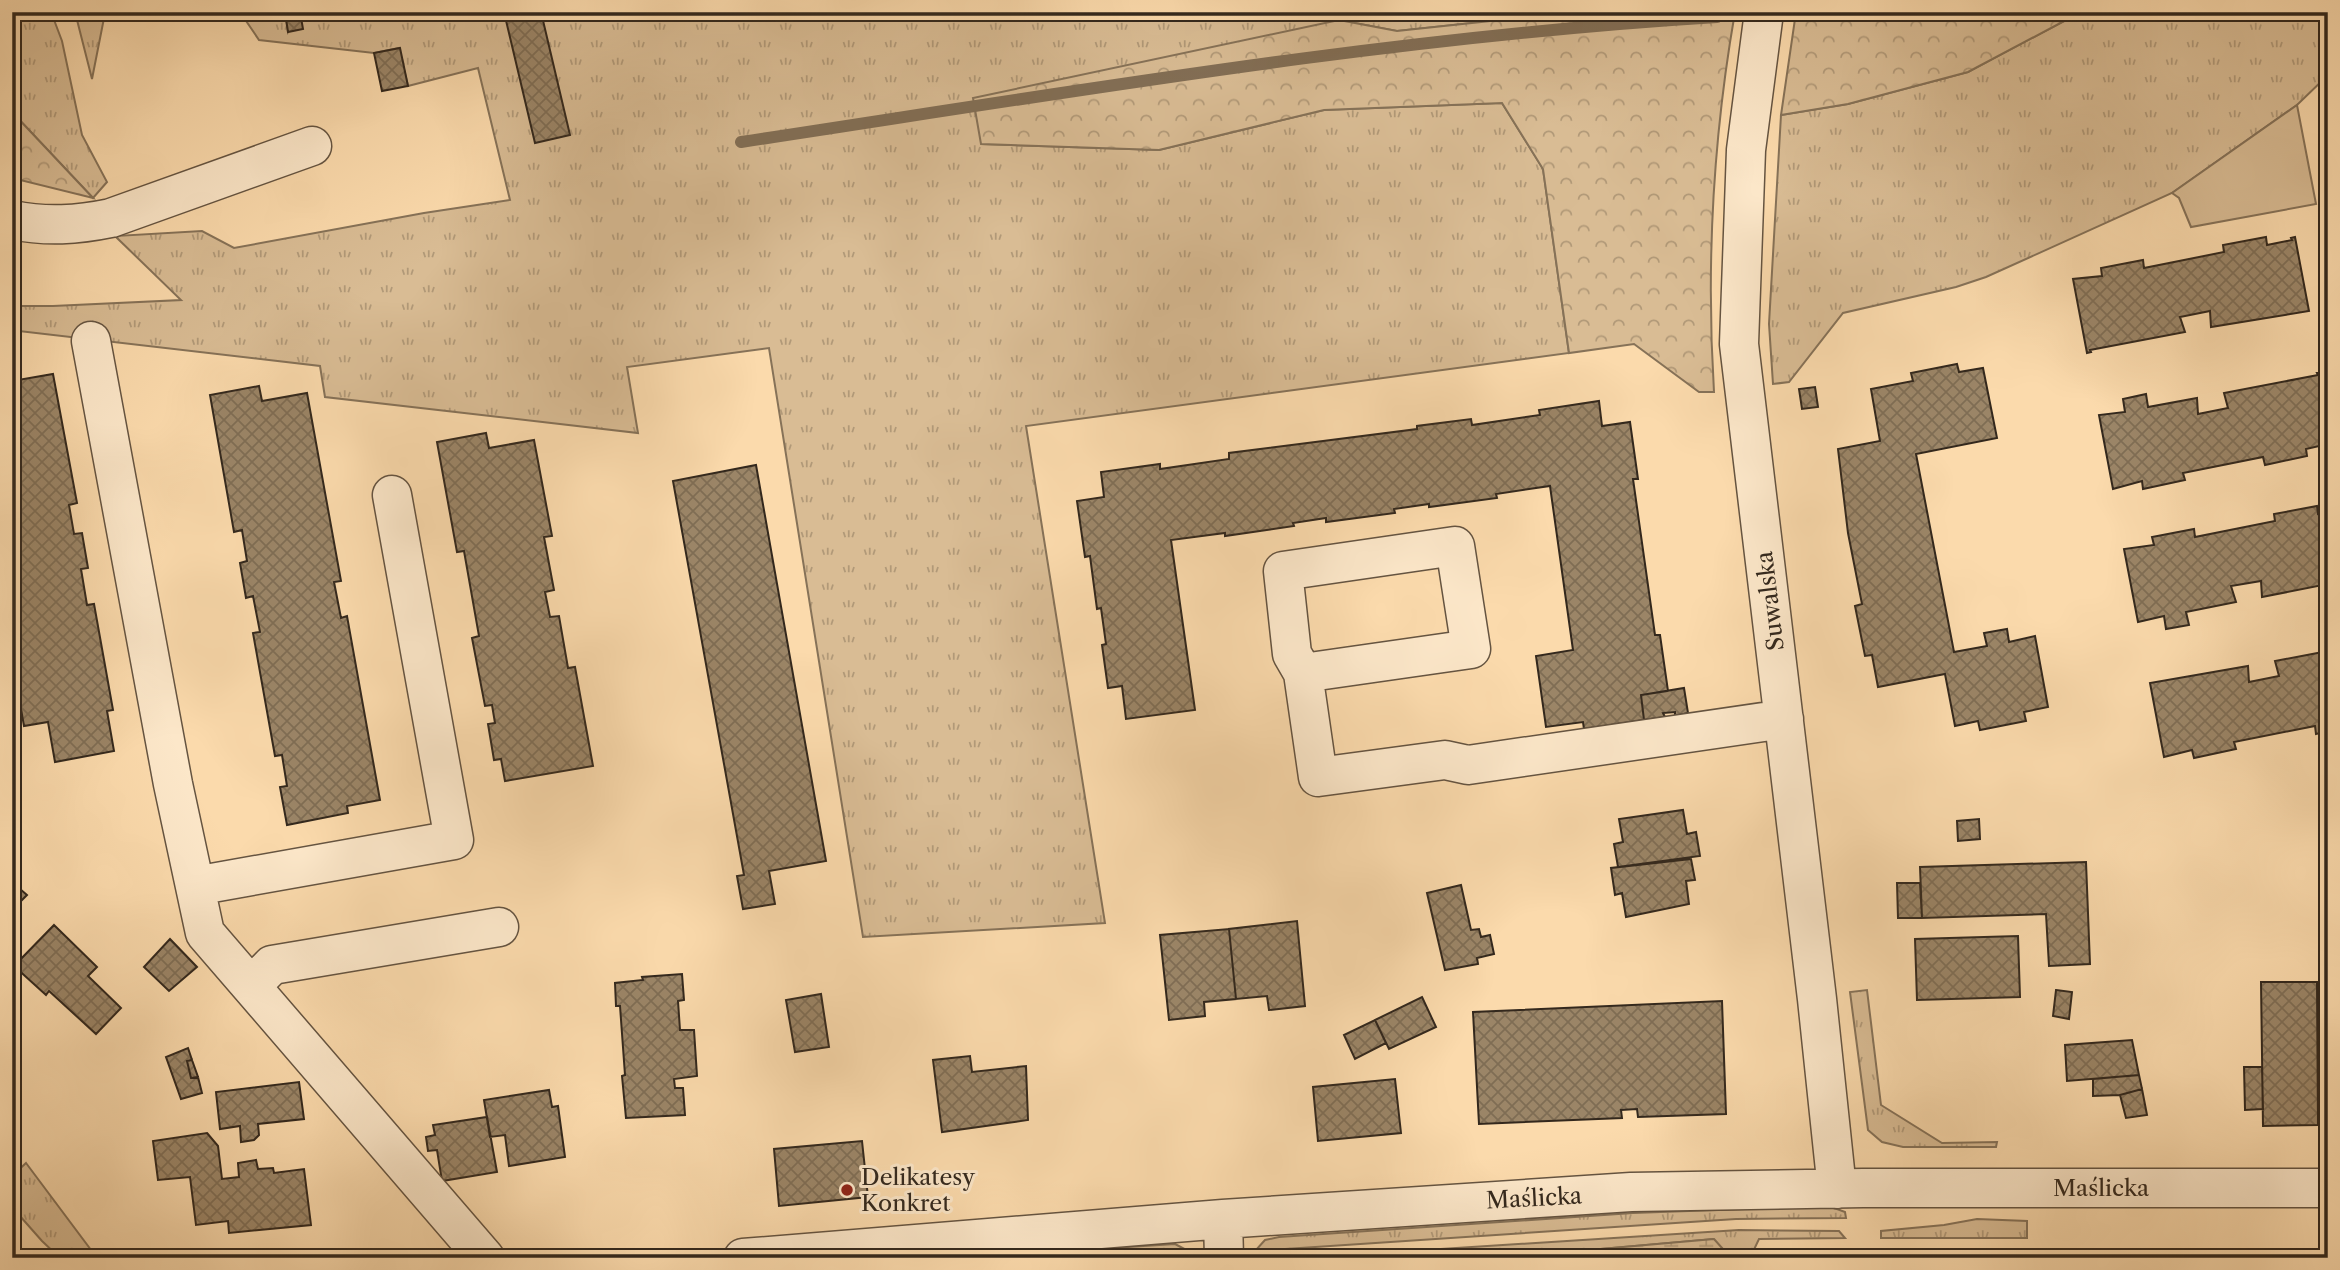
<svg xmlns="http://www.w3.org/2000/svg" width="2340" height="1270" viewBox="0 0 2340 1270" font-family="'Libre Caslon Text',serif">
  <defs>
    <pattern id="grass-tufts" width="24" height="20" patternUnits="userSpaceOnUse" patternTransform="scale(1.75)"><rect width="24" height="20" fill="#d9bc94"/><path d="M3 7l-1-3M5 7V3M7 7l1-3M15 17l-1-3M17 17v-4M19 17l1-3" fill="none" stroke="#b19978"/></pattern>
    <pattern id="forest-crowns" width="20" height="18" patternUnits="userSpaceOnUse" patternTransform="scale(1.75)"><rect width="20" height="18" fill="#d9bc94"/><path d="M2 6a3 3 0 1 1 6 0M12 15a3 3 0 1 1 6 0" fill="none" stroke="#b19978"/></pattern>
    <pattern id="wetland-marsh" width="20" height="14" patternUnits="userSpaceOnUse" patternTransform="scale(1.75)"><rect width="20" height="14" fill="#d9bc94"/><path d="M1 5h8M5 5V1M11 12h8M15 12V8" fill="none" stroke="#b19978"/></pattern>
    <pattern id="building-cross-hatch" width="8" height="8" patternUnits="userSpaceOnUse" patternTransform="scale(1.75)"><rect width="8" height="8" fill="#9b8567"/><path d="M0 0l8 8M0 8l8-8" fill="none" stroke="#7f6d54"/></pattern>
  </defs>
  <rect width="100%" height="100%" fill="#fbdaac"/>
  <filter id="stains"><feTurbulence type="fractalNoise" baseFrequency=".00286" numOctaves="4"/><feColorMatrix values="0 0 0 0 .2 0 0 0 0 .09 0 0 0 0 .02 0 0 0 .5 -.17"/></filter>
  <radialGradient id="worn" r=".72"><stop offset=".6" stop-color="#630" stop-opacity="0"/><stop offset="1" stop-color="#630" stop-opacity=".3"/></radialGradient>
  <!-- grass -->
  <path fill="url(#grass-tufts)" stroke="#867258" stroke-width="2" d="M12,12H51L62,41L82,135L107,182L93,198L12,112Z
    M75,12H108L105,13L92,79Z
    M240,12H285L288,32L300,12H351L353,20L368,18L367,12H1574L1397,31L1339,20L981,144L1159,150L1324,110L1502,103L1543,169L1569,353L1026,426L1105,923L863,937L769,348L627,367L638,433L325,397L320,366L19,331L12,334V306H53L181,300L115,236L202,231L234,248L424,213L510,200L478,68L408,86L399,48L374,53L259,40Z
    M2081,12H2328V75L2297,105L2172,193L1986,277L1956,287L1843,313L1789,382L1773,384L1769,324L1781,115L1848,104L1968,72Z
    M1867,990L1881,1105L1942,1143L1997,1142L1996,1147H1903L1882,1142L1868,1130L1850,992Z
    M26,1163L97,1258H60L42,1241L12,1207V1176Z
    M1829,1206L1845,1212L1846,1218L1736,1219L1255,1251L1265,1240L1279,1237L1633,1213Z
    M1977,1219L2027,1221V1238H1881V1231L1944,1225Z
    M1739,1230L1839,1231L1845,1238L1759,1239L1750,1258H1731L1713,1239L1498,1258H1301Z
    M1175,1244L1194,1254L1138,1258H1016L1018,1254Z"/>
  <!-- forest -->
  <path fill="url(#forest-crowns)" stroke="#867258" stroke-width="2" d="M1574,12H1735C1713,138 1706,264 1714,392H1699L1634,344L1569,353L1543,169L1502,103L1324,110L1159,150L981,144L973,98L1339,20L1397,31Z
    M1796,12H2081L1968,72L1848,104L1781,115Z
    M12,112L93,198L12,178Z"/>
  <!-- wetland -->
  <path fill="url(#wetland-marsh)" stroke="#867258" stroke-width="2" d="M1714,1239L1731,1258H1498Z"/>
  <!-- park -->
  <path fill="#d9bc94" stroke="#867258" stroke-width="2" d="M2297,105L2316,204L2191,227L2179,198L2172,193Z"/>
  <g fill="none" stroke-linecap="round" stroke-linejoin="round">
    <!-- stream -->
    <path stroke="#826e55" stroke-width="12" d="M1822,12L1912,15L1929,12
      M741,142C1065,93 1390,37 1717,17"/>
  </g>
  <!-- building -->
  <path fill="url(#building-cross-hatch)" stroke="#33281d" stroke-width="2" d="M285,12H300L303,29L288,32Z
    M351,12H367L368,18L353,20Z
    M504,12H541L570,135L535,143Z
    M400,48L408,86L382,91L374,53Z
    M2266,237L2267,245L2292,240L2291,238L2295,237L2309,311L2211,327L2210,311L2180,317L2185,332L2090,350L2091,352L2087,353L2073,279L2102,276L2101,268L2143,260L2144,268L2224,252L2223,245Z
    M1957,364L1959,372L1983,368L1997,438L1916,454L1954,652L1987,646L1984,633L2007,629L2009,642L2035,636L2048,707L2024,712L2026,721L1980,730L1978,721L1955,726L1945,674L1878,687L1872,655L1865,656L1855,606L1862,604L1848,533L1838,449L1880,441L1871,389L1913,381L1911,373Z
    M2317,373H2321L2328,410V444L2306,449L2307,456L2265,465L2263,457L2183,473L2185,480L2143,489L2142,481L2113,489L2099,415L2125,412L2123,399L2146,394L2148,407L2197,398L2198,414L2228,408L2224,393L2318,375Z
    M53,374L77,503L69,505L74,534L82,533L88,568L81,569L87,605L94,604L113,710L107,711L114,751L55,762L48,722L24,726L21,709L16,710L12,689V381Z
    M259,386L262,401L307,393L341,581L334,582L341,618L347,616L380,800L347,806L348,813L287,825L280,787L287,786L282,755L275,756L253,633L260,632L253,596L246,598L240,563L247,561L242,530L234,532L210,395Z
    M1815,387L1818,407L1802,409L1799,389Z
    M1599,401L1602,426L1630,422L1638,479H1633L1655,635H1660L1668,691L1641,695L1644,720L1584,729L1583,722L1546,727L1536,656L1573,650L1550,486L1496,494L1497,498L1429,507V504L1394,509L1395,513L1326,522V518L1293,523L1294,526L1225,536V533L1171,540L1195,710L1126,719L1122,686L1108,688L1102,645L1106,644L1101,608L1097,609L1090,556L1085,557L1077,501L1104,497L1101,472L1160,464V469L1229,459V453L1417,429V426L1471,419L1472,425L1540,415L1539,410Z
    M486,433L489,448L534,440L552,536L544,537L554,590L545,592L550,617L559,616L568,668L575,667L593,766L505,781L501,759L494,760L488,724L495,723L492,705L485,706L472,638L479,636L464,551L457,552L437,442Z
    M756,465L826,861L769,871L775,904L743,909L737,876L744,875L673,481Z
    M2317,506L2318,514L2328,512V584L2262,597L2261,581L2231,586L2236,602L2186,612L2189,625L2166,629L2164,616L2138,622L2124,549L2154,545L2152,537L2194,529L2195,537L2275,521L2274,514Z
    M2328,651V731L2316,734L2315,726L2234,742L2236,749L2194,758L2192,750L2164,757L2150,683L2248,666L2249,682L2279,676L2275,661Z
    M1684,688L1688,713L1675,716V712L1663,713L1665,717L1644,720L1641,695Z
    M1683,810L1687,834L1696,832L1700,856L1618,867L1614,844L1623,842L1619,819Z
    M1979,819L1980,839L1958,841L1957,821Z
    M1691,859L1695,880L1686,881L1689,904L1626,917L1622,893L1615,895L1611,868Z
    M2086,862L2090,964L2049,966L2046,914L1922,918L1920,867Z
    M12,882L27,895L12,910Z
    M1897,883H1920L1922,918H1898Z
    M1461,885L1471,930L1479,929L1481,937L1490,935L1494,954L1477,958L1478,964L1445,970L1427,893Z
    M1297,921L1305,1006L1269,1010L1267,996L1236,999L1229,929Z
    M54,925L97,967L88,976L121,1008L96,1034L49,991L46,995L14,966Z
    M1229,929L1236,999L1204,1002L1205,1016L1169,1020L1160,935Z
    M2018,936L2020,997L1917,1000L1915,939Z
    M170,939L197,967L169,991L144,967Z
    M682,974L684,1000L678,1001L680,1030H694L697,1076L674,1079L675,1088H683L685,1115L626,1118L622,1076L625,1075L620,1006H616L615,983L643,980L642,977Z
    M2261,982H2317L2318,1125L2263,1126Z
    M2056,990L2072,992L2069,1019L2053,1016Z
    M821,994L829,1047L795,1052L786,1000Z
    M1422,997L1436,1027L1389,1049L1375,1020Z
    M1722,1001L1726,1114L1638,1117L1637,1109L1621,1110L1622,1118L1479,1124L1473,1012Z
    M1375,1020L1386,1043L1355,1059L1344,1035Z
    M2132,1040L2139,1075L2067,1081L2065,1045Z
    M188,1048L192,1060L187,1061L191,1078L198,1077L202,1093L181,1099L166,1057Z
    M970,1056L972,1072L1026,1066L1028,1120L942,1132L933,1060Z
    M192,1060L198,1077L191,1078L187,1061Z
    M2244,1067H2262L2263,1109L2245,1110Z
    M2139,1075L2142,1089L2120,1095L2093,1096V1079Z
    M1395,1079L1401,1133L1318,1141L1313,1087Z
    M299,1082L304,1119L258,1124L259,1135L254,1140L241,1142L240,1126L220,1129L216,1092Z
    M2142,1089L2147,1115L2126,1118L2120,1095Z
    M549,1090L552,1107L558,1106L565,1157L509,1166L505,1135L490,1137L484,1100Z
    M487,1117L497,1172L442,1181L437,1150L428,1151L426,1137L435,1135L433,1125Z
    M207,1133L218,1146L222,1179L239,1177L238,1163L256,1160L258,1169L273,1168L274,1173L304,1169L311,1225L229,1233L228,1221L196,1225L190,1177L158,1180L153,1141Z
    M862,1141L868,1197L779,1206L774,1149Z
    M2266,1252L2328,1253V1258H2266Z"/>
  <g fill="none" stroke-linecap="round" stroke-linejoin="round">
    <defs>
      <path id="minor" d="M1764,12L1746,150L1739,344L1817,999L1837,1189
        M12,220C47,227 77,225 111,218L312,146
        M91,341L173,784L205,933L485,1258
        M1303,673L1292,654L1283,571L1455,546L1471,649L1303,673L1318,777L1445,760L1468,765L1784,719
        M195,886L454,840L392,495
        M251,986L272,965L499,927
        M1223,1219L1224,1258
        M743,1258L1223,1219L1631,1192L1863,1188H2328"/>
    </defs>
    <!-- minor casing -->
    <use href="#minor" stroke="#655441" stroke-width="41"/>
    <!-- minor -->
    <use href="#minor" stroke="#fce7c9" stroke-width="38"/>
  </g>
  <!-- markers -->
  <circle fill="#8f2418" stroke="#fce7c9" stroke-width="2.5" cx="847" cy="1190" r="7"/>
  <g text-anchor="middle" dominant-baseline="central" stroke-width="6" stroke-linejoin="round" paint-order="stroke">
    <!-- street labels -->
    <g font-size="23" fill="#33281d" stroke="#fce7c9">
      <text transform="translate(1770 601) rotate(-97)">Suwalska</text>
      <text x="2101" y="1188">Maślicka</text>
      <text transform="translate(1534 1198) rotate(-3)">Maślicka</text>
    </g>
    <!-- poi labels -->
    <g font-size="23" fill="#33281d" stroke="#fce7c9" text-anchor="start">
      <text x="861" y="1177">Delikatesy<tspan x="861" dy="26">Konkret</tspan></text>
    </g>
  </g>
  <!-- margin -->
  <rect width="2340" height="1270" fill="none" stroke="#fbdaac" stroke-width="42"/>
  <rect x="14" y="14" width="2312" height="1242" fill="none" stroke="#33281d" stroke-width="3.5"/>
  <rect x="21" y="21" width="2298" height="1228" fill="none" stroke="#33281d" stroke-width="2"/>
  <rect width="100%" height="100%" filter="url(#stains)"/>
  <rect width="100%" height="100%" fill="url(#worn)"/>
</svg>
